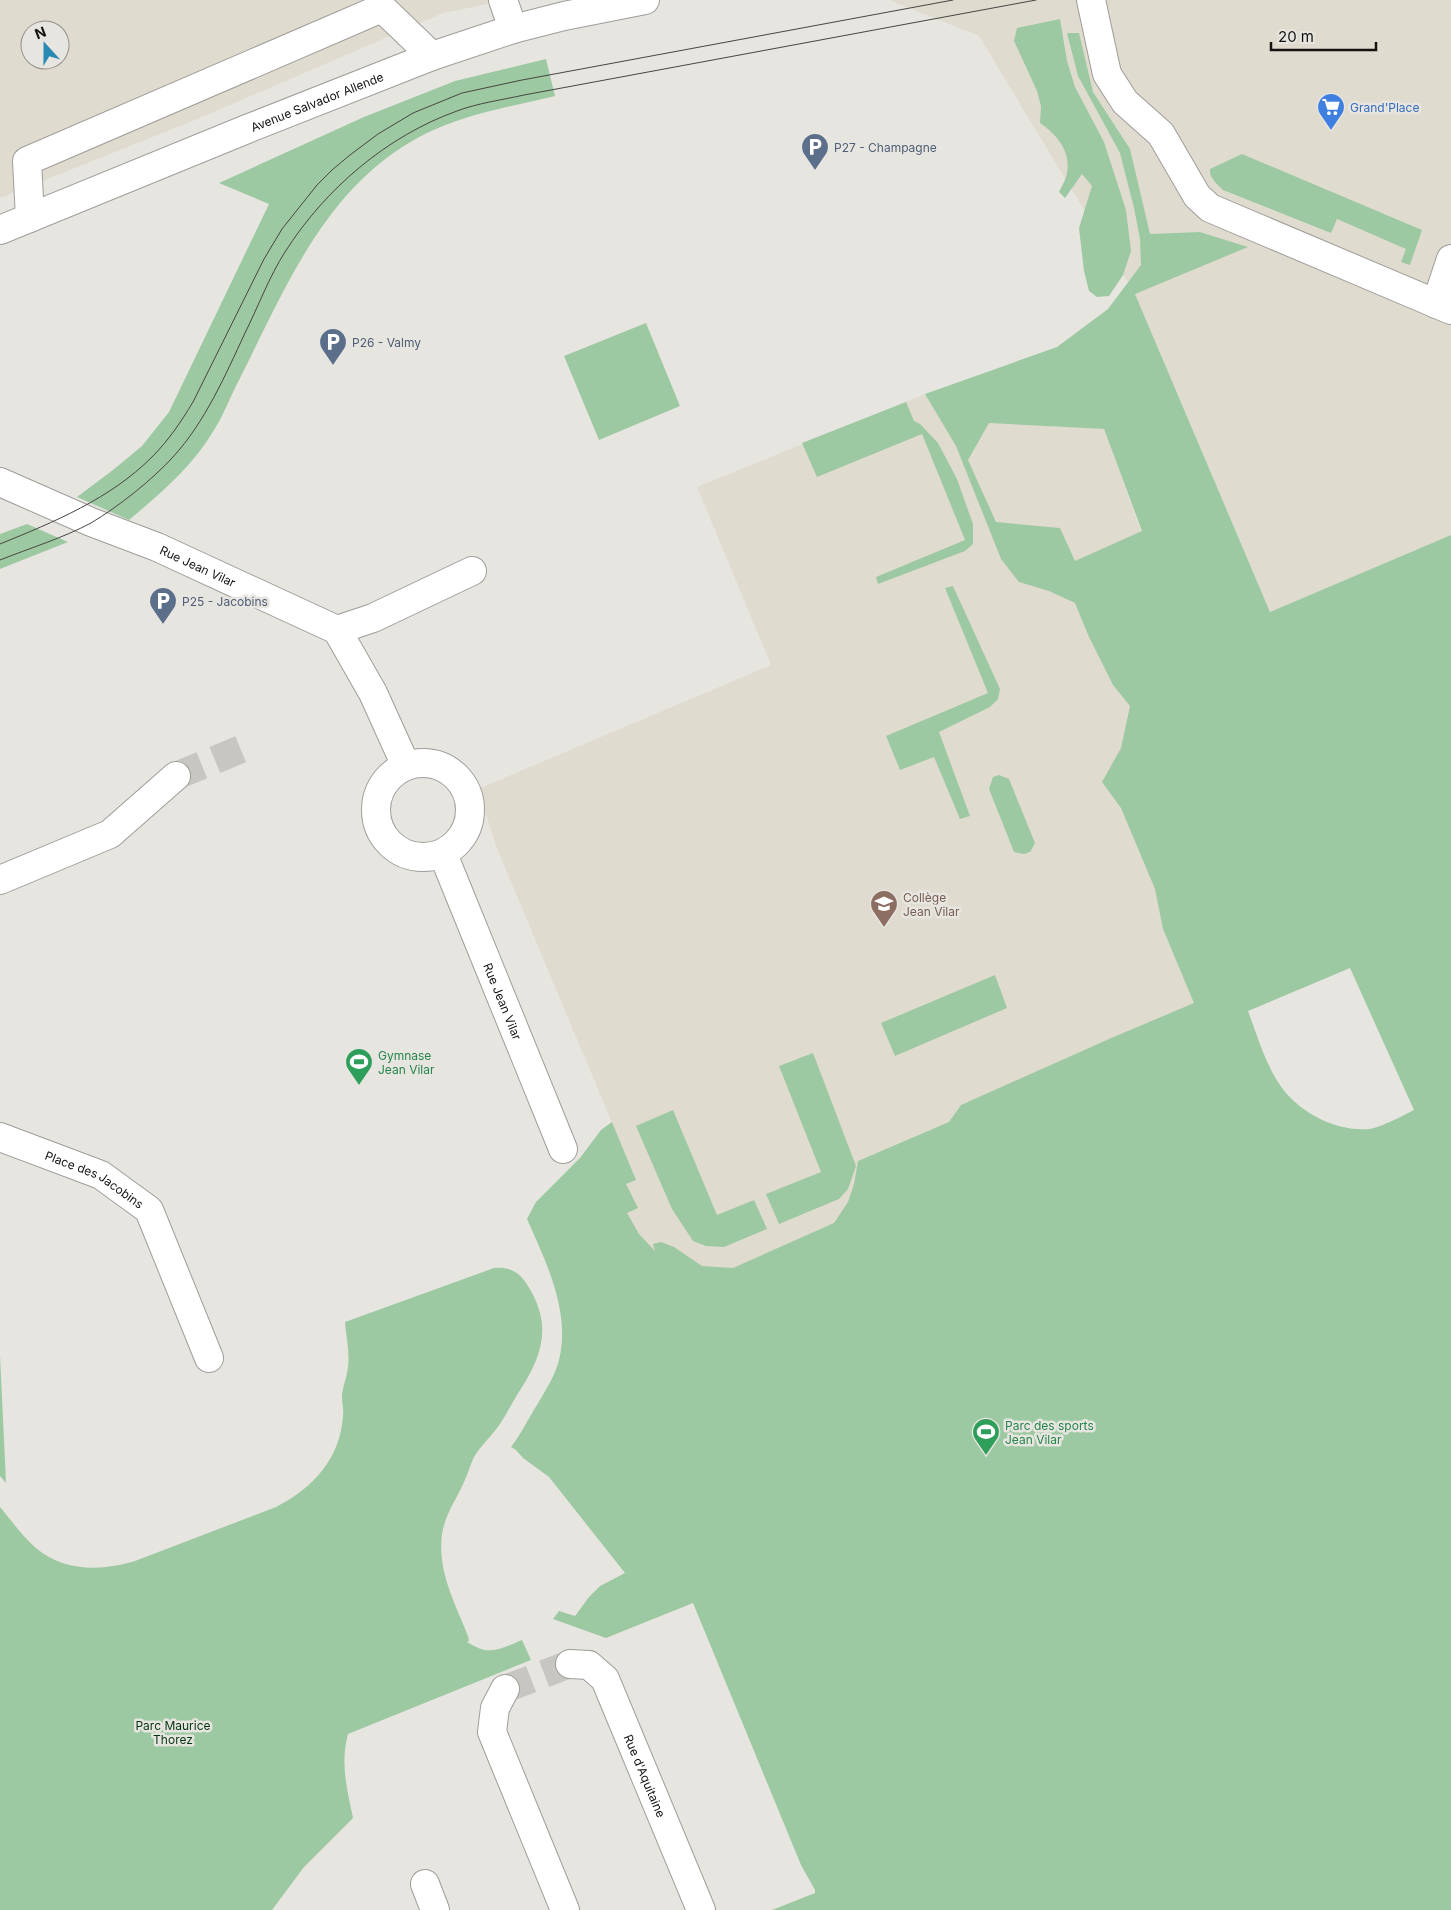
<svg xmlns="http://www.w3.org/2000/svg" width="1451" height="1910" viewBox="0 0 1451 1910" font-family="Inter,sans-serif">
  <rect width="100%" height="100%" fill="#e7e5e0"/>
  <!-- built -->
  <path fill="#e0dbcf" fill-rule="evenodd" d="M0,0H509L443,13L200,118L0,198ZM30,30H60V60H30Z
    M889,0H1451V535L1270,612L1135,294L979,36Z
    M925,394L1050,407V426L1104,429L1185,652L1253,1056L616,1398L626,1184L636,1180L496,846L478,789L771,665L697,487Z"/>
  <!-- green -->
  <path fill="#9dc9a2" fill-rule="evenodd" d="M1060,19L1067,61L1075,87L1104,142L1126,210L1131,251L1123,275L1109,296L1097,297L1089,291L1084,271L1079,228L1092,186L1082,174L1065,198L1059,192C1062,186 1066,179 1067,173C1071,151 1057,135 1040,123L1041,106L1037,91L1014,41L1017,28Z
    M1067,33H1079L1093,92L1130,149L1150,234L1200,232L1248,247L1135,294L1270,612L1451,535V1910H772L815,1893V1890L801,1865L693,1603L606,1638L553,1619L559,1611L575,1616L589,1597L600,1586L625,1573L549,1477L523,1458L516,1450L511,1447C521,1434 528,1419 537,1405C545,1391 555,1376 559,1360C571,1312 546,1262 527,1219L536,1202L580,1158L601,1130L612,1122L636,1180L626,1184L638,1208L627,1213L639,1234L655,1251L653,1244L661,1242L674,1247L702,1266L733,1268L834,1223L848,1202L854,1184L858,1161L949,1122L961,1105L1109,1039L1194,1003L1163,929L1155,889L1121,808L1102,782L1121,748L1130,706L1113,685L1089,637L1075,603L1049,591L1019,582L1001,559L956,446L925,394L1057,347L1108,309L1141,265L1140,239L1134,208L1120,153L1078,76ZM989,423L1104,429L1142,531L1075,561L1060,528L996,522L968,460ZM1350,968L1414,1110C1404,1115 1380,1128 1369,1129C1336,1132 1298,1112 1280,1085C1265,1063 1257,1035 1248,1011Z
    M546,59L555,96C509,107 463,114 421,136C323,188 284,292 236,386C229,400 223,416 214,430C193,466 161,493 129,520L77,497L113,470L142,446L169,412L269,204L219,183L364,117L455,81Z
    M1242,154L1422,230L1410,265L1401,262L1406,249L1337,219L1331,233L1223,190C1217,184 1209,178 1210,169Z
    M646,323L680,406L599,440L564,356Z
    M906,402L914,421L920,424L938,443L957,479L973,524V544L965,551L878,584L876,577L965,540L922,434L817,477L802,443Z
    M27,524L68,542L0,569V534Z
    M953,586L1000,689L998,699L990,707L939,732L970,816L960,819L934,757L900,770L886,736L988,693L945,588Z
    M999,775L1009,779L1035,843L1030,852L1024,854L1014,852L989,789L993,777Z
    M995,975L1007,1008L895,1056L881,1023Z
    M813,1053L856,1166L848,1189L839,1199L779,1224L766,1194L821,1172L779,1066Z
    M673,1110L717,1215L754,1200L767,1229L724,1247L706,1246L693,1241L672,1209L636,1126Z
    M494,1268C509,1266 521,1273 528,1286C554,1328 541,1358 517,1395C511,1405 506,1415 500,1424C492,1436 481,1445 474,1457C470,1465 468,1474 464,1482C456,1500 445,1515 442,1534C437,1571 455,1603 468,1636L469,1641L467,1642C490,1657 500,1649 522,1640L531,1660L348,1734C340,1763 347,1789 353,1818L304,1867L272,1910H0V1507C11,1520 22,1536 36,1548C64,1572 102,1571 135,1561L276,1507C313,1488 340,1459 343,1416C344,1410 342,1404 342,1397C342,1388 347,1377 348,1367C350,1352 346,1337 345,1322Z
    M0,1355L6,1483L0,1476Z"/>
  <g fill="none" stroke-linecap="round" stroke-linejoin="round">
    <!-- minor-tunnel -->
    <path stroke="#c7c6c1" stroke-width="28" stroke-dasharray="28 14" stroke-linecap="butt" d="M176,776L251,745
      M505,1689L570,1664"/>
    <defs>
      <g id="minor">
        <path d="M503,0L513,29"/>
        <path d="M1091,0L1107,74L1125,102L1161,134L1197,196L1210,208L1451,310"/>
        <path d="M30,218L27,161L382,8L432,56"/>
        <path id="s1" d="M0,230L247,129L432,56L513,29L564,16L645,0"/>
        <path d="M1436,304L1451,259"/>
        <path id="s2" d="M0,482L91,522L157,547L337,630L373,693L406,766"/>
        <path d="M337,630L373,618L472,571"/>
        <circle cx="423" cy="810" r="47"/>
        <path id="s3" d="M443,854L563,1149"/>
        <path d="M0,880L110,834L176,776"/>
        <path id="s4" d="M0,1137L101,1175L149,1210L209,1358"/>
        <path id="s5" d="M570,1664L589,1665L605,1679L701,1910"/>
        <path d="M505,1689L495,1708L492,1732L565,1910"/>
        <path d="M425,1884L435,1910"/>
      </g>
    </defs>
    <!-- minor casing -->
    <use href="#minor" stroke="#9f9d99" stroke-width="30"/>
    <!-- minor -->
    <use href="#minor" stroke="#fff" stroke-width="28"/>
    <!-- tram -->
    <path stroke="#464542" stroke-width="1" d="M0,544C54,522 110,499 152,457C168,441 181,422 193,402L264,259L282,229L317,185L332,170L350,155L378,134L413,113L462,93L522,80L953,0
      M0,560C30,548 63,538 91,523C118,507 152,480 173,457C205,422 225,376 245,333C258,307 269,277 285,252C325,189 387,136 457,111C478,103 502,100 524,95L1036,0"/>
  </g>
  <!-- icons -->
  <defs>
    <symbol id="supermarket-pin" viewBox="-11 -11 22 30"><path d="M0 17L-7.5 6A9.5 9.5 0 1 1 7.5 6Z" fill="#3f7fe0" stroke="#e7e5e0"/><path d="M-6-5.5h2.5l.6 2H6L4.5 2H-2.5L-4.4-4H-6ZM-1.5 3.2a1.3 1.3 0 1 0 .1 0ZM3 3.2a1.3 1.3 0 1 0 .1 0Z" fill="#fff"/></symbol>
    <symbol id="parking-pin" viewBox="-11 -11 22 30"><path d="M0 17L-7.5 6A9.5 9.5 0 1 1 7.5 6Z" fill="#5c6f8a" stroke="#e7e5e0"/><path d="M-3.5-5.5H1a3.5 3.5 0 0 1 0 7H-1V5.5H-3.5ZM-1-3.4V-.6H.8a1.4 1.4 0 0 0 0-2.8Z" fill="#fff"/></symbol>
    <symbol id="school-pin" viewBox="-11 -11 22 30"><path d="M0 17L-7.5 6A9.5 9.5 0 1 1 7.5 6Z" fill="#8d6e63" stroke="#e7e5e0"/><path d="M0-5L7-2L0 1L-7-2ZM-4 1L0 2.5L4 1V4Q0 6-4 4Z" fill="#fff"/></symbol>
    <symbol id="stadium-pin" viewBox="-11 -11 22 30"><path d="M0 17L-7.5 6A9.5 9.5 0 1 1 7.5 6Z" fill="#2e9e5b" stroke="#e7e5e0"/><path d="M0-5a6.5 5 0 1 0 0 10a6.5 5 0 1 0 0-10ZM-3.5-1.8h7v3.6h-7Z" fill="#fff"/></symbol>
  </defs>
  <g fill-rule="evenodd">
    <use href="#supermarket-pin" x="1315" y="91" width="32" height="43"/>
    <use href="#parking-pin" x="799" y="131" width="32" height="43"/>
    <use href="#parking-pin" x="317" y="326" width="32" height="43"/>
    <use href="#parking-pin" x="147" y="585" width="32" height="43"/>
    <use href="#school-pin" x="868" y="888" width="32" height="43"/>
    <use href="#stadium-pin" x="343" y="1046" width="32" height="43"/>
    <use href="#stadium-pin" x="970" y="1416" width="32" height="43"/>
  </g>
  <g text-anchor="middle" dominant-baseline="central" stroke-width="5" stroke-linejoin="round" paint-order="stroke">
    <!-- street labels -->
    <g font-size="12" fill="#141311" stroke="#e7e5e0">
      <text stroke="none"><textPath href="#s1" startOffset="342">Avenue Salvador Allende</textPath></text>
      <text stroke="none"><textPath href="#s2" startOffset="215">Rue Jean Vilar</textPath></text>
      <text stroke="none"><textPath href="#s3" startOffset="159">Rue Jean Vilar</textPath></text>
      <text stroke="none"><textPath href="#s4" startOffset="104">Place des Jacobins</textPath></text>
      <text stroke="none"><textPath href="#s5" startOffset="145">Rue d'Aquitaine</textPath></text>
    </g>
    <!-- shop labels -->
    <g font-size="12" fill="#366cbe" stroke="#e7e5e0" text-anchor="start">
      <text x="1350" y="107">Grand'Place</text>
    </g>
    <!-- service labels -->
    <g font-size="12" fill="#4e5e75" stroke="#e7e5e0" text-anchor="start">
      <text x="834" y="147">P27 - Champagne</text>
      <text x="352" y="342">P26 - Valmy</text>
      <text x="182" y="601">P25 - Jacobins</text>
    </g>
    <!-- education labels -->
    <g font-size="12" fill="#785e54" stroke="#e7e5e0" text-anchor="start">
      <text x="903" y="897">Collège<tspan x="903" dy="14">Jean Vilar</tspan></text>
    </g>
    <!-- leisure labels -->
    <g font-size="12" fill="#27864d" stroke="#e7e5e0" text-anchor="start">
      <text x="378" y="1055">Gymnase<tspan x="378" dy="14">Jean Vilar</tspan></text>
      <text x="1005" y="1425">Parc des sports<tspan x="1005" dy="14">Jean Vilar</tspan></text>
    </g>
    <!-- park labels -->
    <g font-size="12" fill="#043512" stroke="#e7e5e0">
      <text x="173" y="1725">Parc Maurice<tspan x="173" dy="14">Thorez</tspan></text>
    </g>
  </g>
  <!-- north arrow -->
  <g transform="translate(45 45) rotate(339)"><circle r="24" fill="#e7e5e0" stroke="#93918d"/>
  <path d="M0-4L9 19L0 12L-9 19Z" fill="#2889b4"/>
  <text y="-8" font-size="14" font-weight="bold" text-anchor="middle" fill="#141311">N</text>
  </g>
  <!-- scale -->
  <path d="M1271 42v8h105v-8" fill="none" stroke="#141311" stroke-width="2.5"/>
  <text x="1278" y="42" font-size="15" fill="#141311" stroke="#e7e5e0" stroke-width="4" paint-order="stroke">20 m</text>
</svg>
